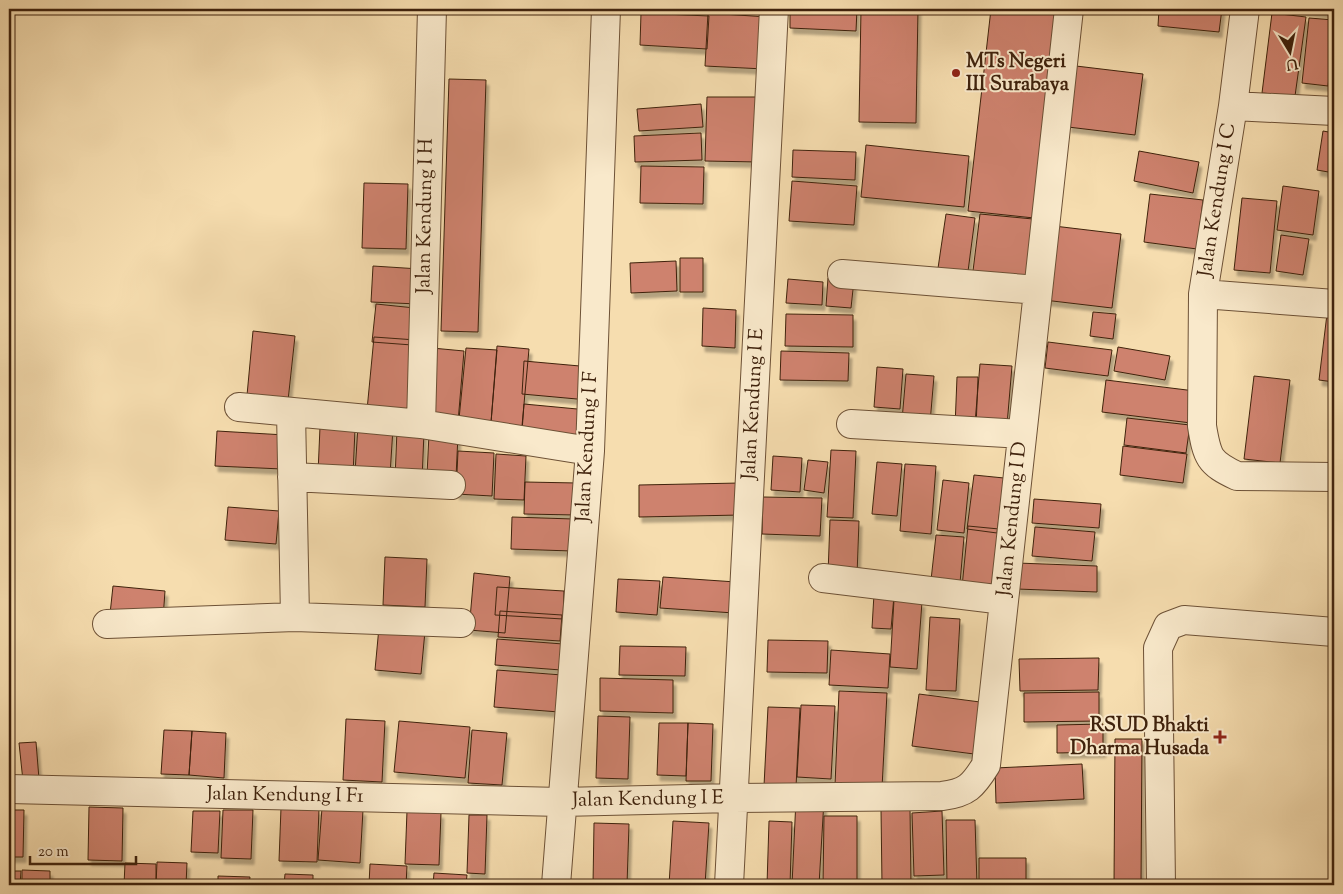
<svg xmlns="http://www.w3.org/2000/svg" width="1343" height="894" viewBox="0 0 1343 894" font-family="'Sorts Mill Goudy',serif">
  <defs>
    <filter id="shadow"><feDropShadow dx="3" dy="5.5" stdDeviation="1" flood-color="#0004"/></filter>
  </defs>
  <rect width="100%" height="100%" fill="#f6ddaf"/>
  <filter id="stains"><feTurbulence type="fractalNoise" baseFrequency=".004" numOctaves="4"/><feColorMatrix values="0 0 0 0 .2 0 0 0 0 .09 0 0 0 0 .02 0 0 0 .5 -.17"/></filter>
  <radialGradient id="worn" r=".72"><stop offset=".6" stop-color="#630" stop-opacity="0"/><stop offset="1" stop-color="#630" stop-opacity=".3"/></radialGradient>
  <!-- building -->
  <path fill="#ce826e" stroke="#3f220d" filter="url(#shadow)" d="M790,9H857L856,31L790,28Z
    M861,9H918L916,123L859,122Z
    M991,9H1058L1034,218L968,211Z
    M1159,9H1222L1219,32L1158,26Z
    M1294,9H1330L1329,13Z
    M641,13L709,16L707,49L640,45Z
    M708,13L767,17L764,69L705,66Z
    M1272,13L1306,17L1295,96L1262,93Z
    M1309,18L1334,20V35L1328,86L1302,83Z
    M1076,66L1143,74L1135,135L1068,127Z
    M449,79L486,80L478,332L441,331Z
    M707,97H761L759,162L705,161Z
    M701,104L703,127L639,131L637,109Z
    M1323,131L1334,133V173L1317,170Z
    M701,133L702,160L635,162L634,136Z
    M866,145L969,156L964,207L861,197Z
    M793,150L856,152L855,180L792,177Z
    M1139,151L1199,162L1193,193L1134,181Z
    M641,166L704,167L703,204L640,203Z
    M792,181L857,186L854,225L789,221Z
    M364,183L408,184L406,249L362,248Z
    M1283,186L1319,191L1313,235L1277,230Z
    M1150,194L1203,200L1197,249L1144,242Z
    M1242,198L1277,201L1270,273L1234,270Z
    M946,214L975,218L967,279L937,275Z
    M980,214L1033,219L1026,277L973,271Z
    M1054,226L1121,234L1112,308L1044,300Z
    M1281,235L1309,239L1303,275L1276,271Z
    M680,258H703V292H680Z
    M676,261L677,291L631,293L630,263Z
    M373,266L420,269L418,304L371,302Z
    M828,278L854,280L851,308L826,306Z
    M788,279L823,282L822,305L786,303Z
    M376,304L415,308L412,345L372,342Z
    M703,308L736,310L735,348L702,346Z
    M1093,312L1116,314L1113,339L1090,336Z
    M786,314L853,315V347L785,346Z
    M1327,314L1334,315V382L1319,380Z
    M253,331L295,336L287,410L246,406Z
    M374,337L416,340L410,413L367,410Z
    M1048,342L1112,350L1108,376L1045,368Z
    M497,346L529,349L522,426L491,423Z
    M1118,347L1170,356L1165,380L1114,371Z
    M432,348L464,351L458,422L425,419Z
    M466,348L497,350L491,422L459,419Z
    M781,351L849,353L848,381L780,380Z
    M524,361L591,367L588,400L522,394Z
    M980,364L1012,366L1007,425L975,423Z
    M877,367L903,369L900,409L874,407Z
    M906,374L934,376L930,423L902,420Z
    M1254,376L1290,380L1280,463L1244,459Z
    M957,377H978L976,428L955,427Z
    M1106,380L1195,391L1191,423L1102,412Z
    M524,404L588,410L586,437L522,431Z
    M1127,418L1190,425L1186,453L1124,445Z
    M358,425L393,428L390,475L355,473Z
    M320,427L355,429L353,475L318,473Z
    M397,430L424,432L422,480L395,479Z
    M217,431L285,435L282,469L215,466Z
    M429,434L458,435L456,477L427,475Z
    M1123,446L1187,454L1183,483L1120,475Z
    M831,450L856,451L853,518L827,517Z
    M458,451L494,453L492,496L456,494Z
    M496,454L526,456L524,500L494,499Z
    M773,456L802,458L800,492L771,490Z
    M808,460L828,462L824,493L804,490Z
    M877,462L902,464L897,516L872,514Z
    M905,464L936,466L931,534L900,531Z
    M974,475L1004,478L997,533L967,529Z
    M943,480L969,483L964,533L937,530Z
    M525,482L577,483L576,515L524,514Z
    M740,483L741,515L639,517V485Z
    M763,497L822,498L820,536L762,534Z
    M1034,499L1101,504L1099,528L1032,523Z
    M228,507L279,511L276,544L225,540Z
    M512,517L573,519L572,551L511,549Z
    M830,520L859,521L857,575L828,574Z
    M968,526L999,529L992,590L962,587Z
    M1035,527L1095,532L1092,561L1032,556Z
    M936,535L964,537L960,583L931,580Z
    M385,557L427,559L425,607L383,605Z
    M1017,563L1097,566V592L1017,589Z
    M474,573L510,577L505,633L469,630Z
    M663,577L736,582L734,613L660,608Z
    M618,579L660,581L657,615L616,612Z
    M113,586L165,591L163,619L110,614Z
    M497,587L564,591L563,619L495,615Z
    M874,594L894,596L891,629L872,628Z
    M894,600L922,602L917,669L890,667Z
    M500,611L562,615L560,641L498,637Z
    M930,617L960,619L956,691L926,690Z
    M379,627L425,631L421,674L375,670Z
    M497,639L563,644L561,670L495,665Z
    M768,640L828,641L827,673L767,672Z
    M620,646L686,647L685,676L619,675Z
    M831,650L890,654L888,688L829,685Z
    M1099,658L1098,690L1020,691L1019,659Z
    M497,670L562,675L559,712L494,707Z
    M600,678L673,680V713L600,711Z
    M839,691L887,693L882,788L835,785Z
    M1099,692V721L1024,722V693Z
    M919,694L980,702L974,754L912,746Z
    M801,705L835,706L831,779L797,777Z
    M768,707L800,708L796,787L764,786Z
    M598,716L630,717L628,779L596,778Z
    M346,719L385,721L382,782L343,780Z
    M399,721L470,727L465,778L394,772Z
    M659,723H688L686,776L657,775Z
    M688,723L713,724L711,781H686Z
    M1103,724V752L1057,753V725Z
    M164,730L192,731L189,775L161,774Z
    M472,730L507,733L502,785L468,783Z
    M192,731L226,733L224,778L189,775Z
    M1115,739H1142L1141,885H1114Z
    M36,742L39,779L23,781L19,743Z
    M1082,764L1084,799L996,803L995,768Z
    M796,799L824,800L819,885H792Z
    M89,807L123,808L122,861L88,860Z
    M281,808L319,809L317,862L279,861Z
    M322,808L363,810L360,863L318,860Z
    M881,809H910L911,885H882Z
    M9,810H24L23,857H9Z
    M223,810H253L251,859L221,858Z
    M193,811H220L218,853L191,852Z
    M407,811L441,813L439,865L405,864Z
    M942,811L944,875L914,876L912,813Z
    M469,815H487L485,874L467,873Z
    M824,816H857V885H823Z
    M946,820H975L977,885H947Z
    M673,821L709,823L705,885H669Z
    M769,821L792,822L790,885H767Z
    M594,823L629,824L627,885H593Z
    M979,858H1026V885H979Z
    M157,862L187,863L186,885H156Z
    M125,863L156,864V885H124Z
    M370,864L407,866L406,885H369Z
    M22,870L50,871V885H22Z
    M9,871H21L20,885H9Z
    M434,873L467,875L466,885H433Z
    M285,874L313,875V885H284Z
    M218,876L250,877L249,885H218Z
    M1058,883L1112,884V885H1058Z"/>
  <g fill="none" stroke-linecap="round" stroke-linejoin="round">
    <defs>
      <path id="minor" d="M1245,9L1233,106L1203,294L1202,426C1207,457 1209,463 1237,476L1334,477
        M1233,106L1334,111
        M842,274L1038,290
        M1203,294L1334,304
        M239,407L421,424L590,451
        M421,424L432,9
        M851,424L1022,434
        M292,477L451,485
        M823,578L1004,600
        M295,617L461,623
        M107,624L295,617L291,412
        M9,789L561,802L734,798L942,796C967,793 973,786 986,765L1069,9
        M556,885L590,451L606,9
        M729,885L774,9
        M1161,885L1158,648L1168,626L1184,620L1334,632"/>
    </defs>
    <!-- minor casing -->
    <use href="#minor" stroke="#6d5136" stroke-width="30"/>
    <!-- minor -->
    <use href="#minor" stroke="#f9e9cb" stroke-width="28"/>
  </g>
  <!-- markers -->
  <g fill="#8f2418" stroke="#f9e9cb" stroke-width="2">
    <circle cx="956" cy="73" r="5"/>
    <path d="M1217.5 729.5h5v5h5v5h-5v5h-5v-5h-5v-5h5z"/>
  </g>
  <g text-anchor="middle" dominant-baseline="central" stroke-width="4" stroke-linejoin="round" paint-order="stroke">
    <!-- poi labels -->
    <g font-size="20" font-weight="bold" fill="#3f220d" stroke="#f9e9cb" text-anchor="start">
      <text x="966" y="62">MTs Negeri<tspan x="966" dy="23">III Surabaya</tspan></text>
      <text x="1209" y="726" text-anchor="end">RSUD Bhakti<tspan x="1209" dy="23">Dharma Husada</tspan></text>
    </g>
    <!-- street labels -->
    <g font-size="20" fill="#3f220d" stroke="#f9e9cb">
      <text transform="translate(1218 200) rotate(-81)">Jalan Kendung I C</text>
      <text transform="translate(426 216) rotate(-89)">Jalan Kendung I H</text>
      <text transform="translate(754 404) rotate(-87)">Jalan Kendung I E</text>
      <text transform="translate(588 447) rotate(-87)">Jalan Kendung I F</text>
      <text transform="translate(1013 519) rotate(-84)">Jalan Kendung I D</text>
      <text transform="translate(285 796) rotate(1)">Jalan Kendung I F1</text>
      <text transform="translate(648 800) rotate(-1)">Jalan Kendung I E</text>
    </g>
  </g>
  <!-- margin -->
  <rect width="1343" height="894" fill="none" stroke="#f6ddaf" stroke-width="30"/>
  <rect x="10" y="10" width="1323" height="874" fill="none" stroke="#3f220d" stroke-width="2.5"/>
  <rect x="15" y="15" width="1313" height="864" fill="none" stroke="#3f220d"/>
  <!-- north arrow -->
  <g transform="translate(1290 52) rotate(170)" stroke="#f9e9cb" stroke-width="4" paint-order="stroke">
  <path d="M0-4L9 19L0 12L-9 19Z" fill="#3f220d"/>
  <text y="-8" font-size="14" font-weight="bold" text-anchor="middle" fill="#3f220d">U</text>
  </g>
  <!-- scale -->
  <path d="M30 856v8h106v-8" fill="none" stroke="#3f220d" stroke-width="2.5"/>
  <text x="38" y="856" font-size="15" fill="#3f220d" stroke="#f9e9cb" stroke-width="4" paint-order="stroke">20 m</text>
  <rect width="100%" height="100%" filter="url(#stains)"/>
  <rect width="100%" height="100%" fill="url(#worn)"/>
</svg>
